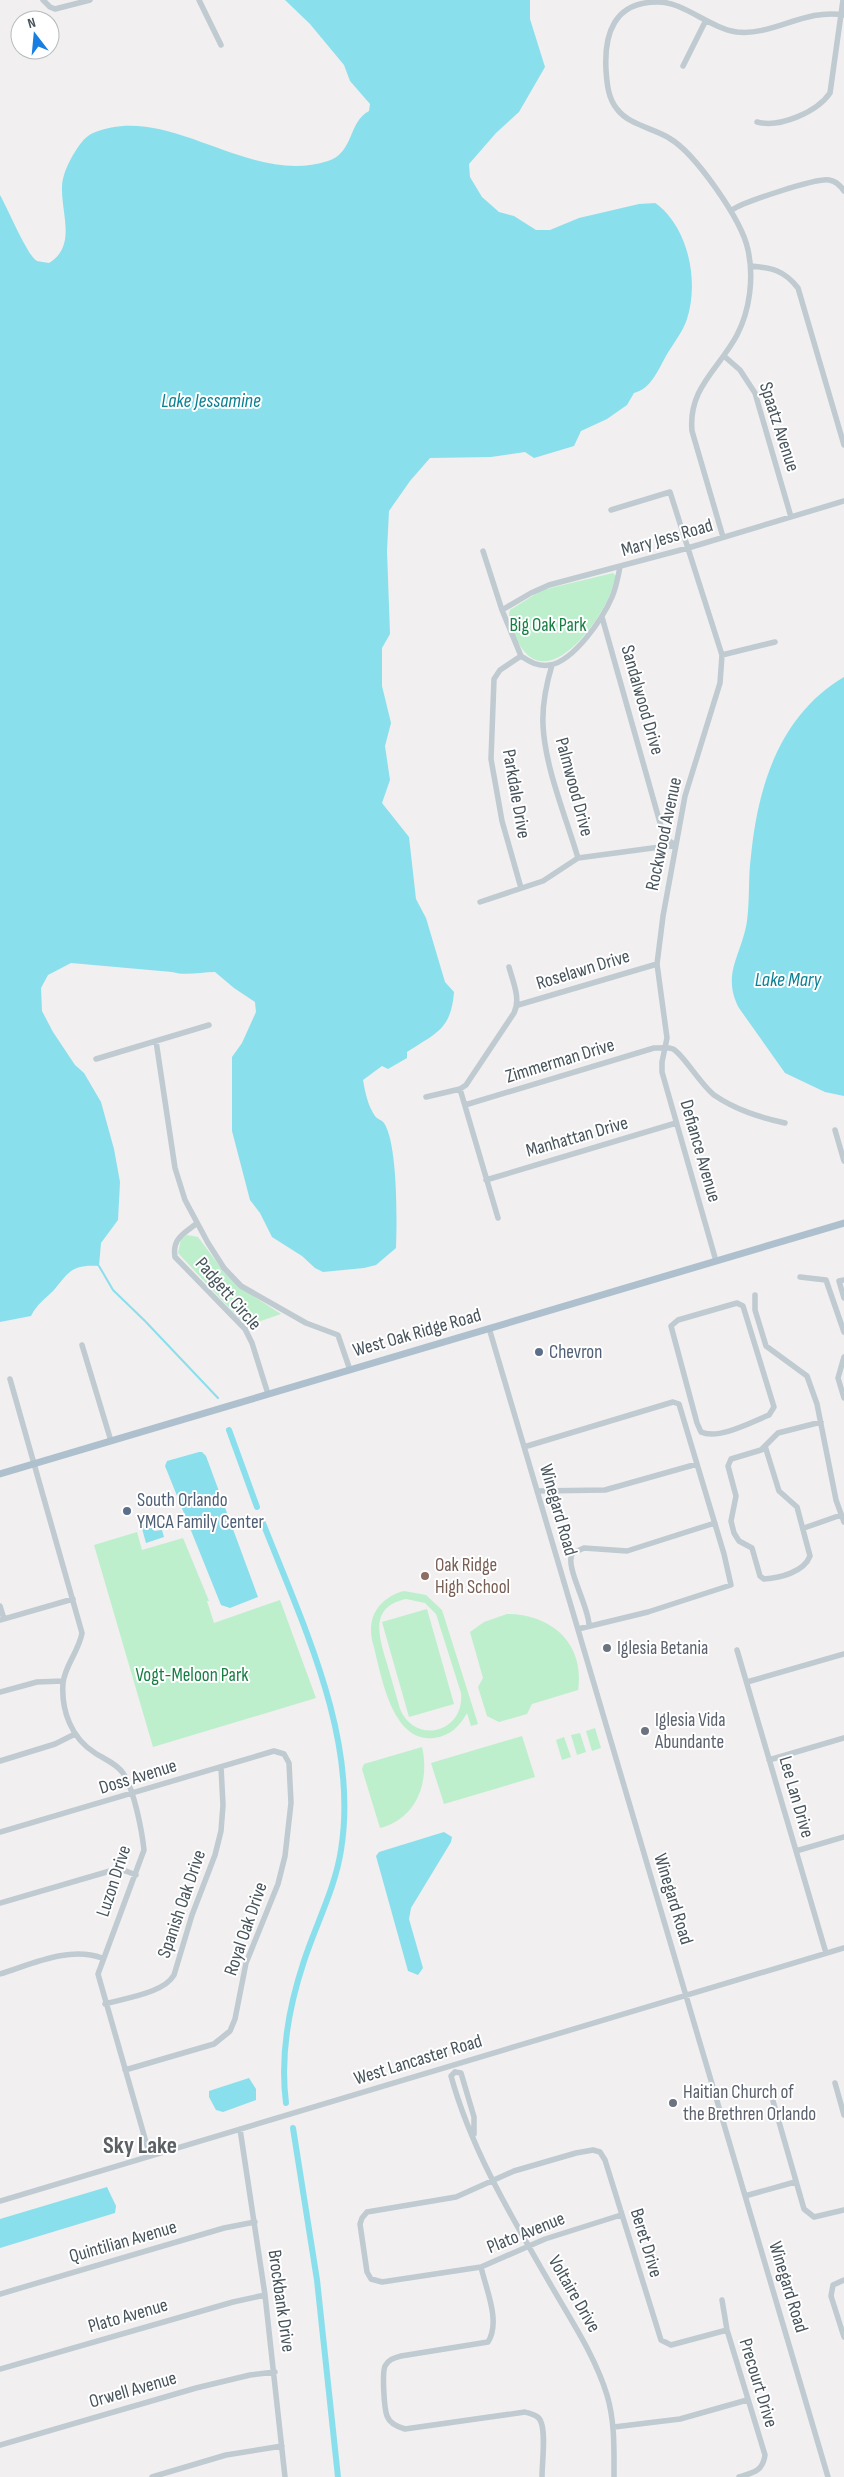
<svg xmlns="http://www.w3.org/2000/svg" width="844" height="2477" viewBox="0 0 844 2477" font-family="'Sofia Sans Condensed',sans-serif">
  <rect width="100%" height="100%" fill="#f1efef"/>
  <!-- green -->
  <path fill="#bdefcc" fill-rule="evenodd" d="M613,573L616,576C613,584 611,594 607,601C590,635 541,696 515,636C512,628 507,618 510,610L542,590Z
    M187,1235L198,1237L224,1272L241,1288L281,1314L246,1326L178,1253L181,1239Z
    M137,1532L142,1550L183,1538L209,1601H207L214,1623L280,1600L316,1698L153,1747L94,1545Z
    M404,1591L426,1595L442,1610L478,1724L471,1726L467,1713C460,1726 450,1736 434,1738C390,1743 381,1671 372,1640C367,1615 381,1597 404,1591ZM406,1599L425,1603L436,1614L461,1693C465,1732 416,1746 400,1709C396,1695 392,1681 388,1667C380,1640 367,1607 406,1599Z
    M427,1609L454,1704L409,1717L382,1622Z
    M507,1614C552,1614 585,1644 578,1690L532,1704L527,1714L499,1722L487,1716L478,1687L483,1678L470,1632L484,1622Z
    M595,1728L601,1748L592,1751L586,1731Z
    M580,1733L586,1752L577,1755L571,1735Z
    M522,1736L535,1777L444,1804L431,1763Z
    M564,1737L571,1757L562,1760L556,1740Z
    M422,1747C430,1781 417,1819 380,1828L362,1769L364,1764Z"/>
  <!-- water -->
  <path fill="#8adfec" d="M285,0H530V19L545,67L519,112L496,133L469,164L470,177L482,197L499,212L514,216L536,230H550L579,218L639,204L655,203L658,205C689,230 699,282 687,319C683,332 672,345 666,356C658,370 651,389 634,393L627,405L607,419L581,431L574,446L534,458L525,452L491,457L430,458L410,481L389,511L387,551L390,634L382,648V686L391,723L385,746L390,780L382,803L409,837L416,899L426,918L445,982L454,992C451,1030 436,1033 407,1052V1058L388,1069L382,1066L363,1080C365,1092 368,1106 375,1116C377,1119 382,1120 384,1123C398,1144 397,1222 396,1248L376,1265L364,1268L323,1272L315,1268L302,1256L272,1237L260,1213L250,1200L232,1131V1057L242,1043L256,1012L255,1002L234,988L215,972C200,972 186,976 172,972L71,963L48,975L41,988L42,1011L53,1032L75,1065L84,1073L101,1102L114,1149L120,1182L118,1220L101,1243L99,1266C72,1264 69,1272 54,1290C45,1299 37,1304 31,1316L0,1322V195C7,207 28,257 37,261C40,262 45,262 49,263C77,246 61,213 62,187C62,176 68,164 73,155C78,147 84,137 93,133C169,101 248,187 328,161C354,153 348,122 369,111L370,104L350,81L344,65L310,24Z
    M844,677V1096L825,1092L785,1073L739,1008C721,974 742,955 747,921C750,899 748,877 751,856C758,785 780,715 844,677Z
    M199,1452H202L206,1456L258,1597L230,1608L221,1605L165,1466L167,1461Z
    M150,1522L154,1531L162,1530L164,1537L146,1543L141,1525Z
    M444,1832L452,1837L451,1842L411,1908L409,1919L423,1968L418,1975L408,1971L376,1856L379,1852Z
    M249,2078L256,2089V2100L223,2112L216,2110L209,2097V2091Z
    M107,2187L116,2206L115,2213L0,2248V2219Z"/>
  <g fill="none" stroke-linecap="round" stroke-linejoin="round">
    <!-- stream -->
    <path stroke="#8adfec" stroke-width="2" d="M99,1266L113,1290L145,1321L218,1398"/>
    <!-- canal -->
    <path stroke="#8adfec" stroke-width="6" d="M229,1430L257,1507
      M263,1523C303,1625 359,1739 341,1850C335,1889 316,1924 304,1961C289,2006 280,2056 286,2103
      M293,2128L317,2280L338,2477"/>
    <!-- minor -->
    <path stroke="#bfcad1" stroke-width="5.5" d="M43,0L50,7L55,9L90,0
      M199,0L221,45
      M683,66L705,22
      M757,122C780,128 817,112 830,93L843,0
      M732,210C743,202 816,178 829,180C836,181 840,185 844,191
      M751,266C772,268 784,270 798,288L844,445
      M724,356L740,370L755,393L791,517
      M611,510L670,492L722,655L720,683L685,796L663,916L657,964L667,1038L662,1062V1072L716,1261
      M723,537L692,431C688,388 719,369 737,335C750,310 754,277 748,250C742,220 695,153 669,138C653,128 629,125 617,109C608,98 607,84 606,70C604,34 614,2 657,2C683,1 709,28 737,32C773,36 805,8 844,15
      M483,551L502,610L521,656C530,662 538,667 550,665C574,661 603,618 612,597C616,588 618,577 620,567
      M502,610L531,593L549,585L688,548L844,501
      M602,617L664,837L675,845
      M722,655L775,642
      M521,656L500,670L494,679L491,759L502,821L521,888
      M552,665C546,685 542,704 543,725C545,768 566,817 578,858
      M480,902L543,881L578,858L675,845
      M518,1005L657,964
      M156,1041L175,1168L185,1200L208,1243L224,1268L241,1286L306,1323L338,1335L350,1370
      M96,1059L209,1025
      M460,1089L498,1218
      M426,1097L460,1089L466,1085L514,1013C521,999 513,982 509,967
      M465,1105L654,1048C660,1048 667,1047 673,1049C683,1054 700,1084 714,1095C736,1110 759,1117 785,1123
      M835,1130L844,1161
      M486,1180L676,1123
      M196,1224C183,1234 172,1239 175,1257L245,1329L252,1343L268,1394
      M800,1277L826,1280L844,1332
      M844,1280L839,1281L844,1298
      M755,1295V1310L766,1346L807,1376L817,1404L836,1500L844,1522
      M737,1303L743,1306L774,1407L769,1415C752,1422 718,1440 701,1432L697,1423L671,1326L678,1320Z
      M489,1328L828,2477
      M82,1345L111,1441
      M844,1357L838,1378L844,1398
      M10,1379L82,1633C79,1651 65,1665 63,1683C61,1710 71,1738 95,1753C104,1759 116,1763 123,1773C134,1789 142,1831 144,1850L98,1974L150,2156
      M765,1446L779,1491L797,1507L810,1556C804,1572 780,1578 764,1579L760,1576L752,1548L739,1541L734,1533L731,1521L736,1496L728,1466L731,1459L761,1450L778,1433L821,1422
      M524,1447L673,1402L679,1404L724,1554L731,1585L648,1612L578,1629
      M537,1491L605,1490L697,1464
      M804,1528L841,1515
      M0,1606L4,1619
      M0,1620L73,1599
      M589,1626C590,1608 563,1564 573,1553L584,1548L627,1551L715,1523
      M737,1650L826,1953
      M747,1682L844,1654
      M0,1692L37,1682L63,1681
      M769,1760L844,1738
      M0,1761L55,1744L75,1734
      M0,1832L274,1751L284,1754L289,1763L291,1803L285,1856L278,1884L246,1963L235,2019L230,2031L214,2044L125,2070
      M796,1851L844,1837
      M0,1903L110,1871H126L136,1875
      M0,1974C32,1964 69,1946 102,1958
      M105,2004C125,1998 164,1993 174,1975L192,1915L215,1855L221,1831L223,1805L221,1767
      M455,2072L451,2076C472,2152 513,2219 552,2287C572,2322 595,2356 607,2395C615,2422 614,2449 614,2477
      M455,2072L461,2073L474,2117V2134
      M835,2083L844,2115
      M773,2101L804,2209L814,2217L844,2210
      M240,2129L265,2295L285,2477
      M745,2196L795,2182
      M0,2201L844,1948
      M621,2215L545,2239L481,2267L382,2282L371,2279L367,2272L360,2224L362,2218L367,2212L456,2197L514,2171L576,2153L593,2150L600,2152L605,2160L661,2340L671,2345L727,2330
      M481,2267C486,2289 501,2322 488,2342L401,2356C394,2358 389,2359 385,2366C382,2373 384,2408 387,2416C390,2424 398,2427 405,2429L525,2412C531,2414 539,2415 541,2422C546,2434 542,2463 542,2477
      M844,2280L833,2285L831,2296L844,2337
      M0,2294L224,2228L255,2222
      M722,2300L727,2330L765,2455C763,2471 753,2473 739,2477
      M0,2369L233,2302L265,2295
      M614,2427L680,2419L747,2400
      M0,2445L196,2388L250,2375L275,2372
      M152,2477L226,2455L282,2446"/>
    <!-- major -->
    <path stroke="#aec0ce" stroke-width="7" d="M0,1474L844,1223"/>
  </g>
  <!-- markers -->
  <g fill="#5c6f8a" stroke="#fff" stroke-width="2">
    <circle cx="539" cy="1352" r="5"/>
    <circle cx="127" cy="1511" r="5"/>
  </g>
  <circle fill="#8d6e63" stroke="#fff" stroke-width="2" cx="425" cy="1576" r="5"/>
  <g fill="#6b7280" stroke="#fff" stroke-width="2">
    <circle cx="607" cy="1648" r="5"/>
    <circle cx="645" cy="1731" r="5"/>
    <circle cx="673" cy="2103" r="5"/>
  </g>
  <g text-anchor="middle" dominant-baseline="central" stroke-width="4" stroke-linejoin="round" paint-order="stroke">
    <!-- street labels -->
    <g font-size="19" fill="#47545c" stroke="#fff">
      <text transform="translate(779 427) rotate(72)">Spaatz Avenue</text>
      <text transform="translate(667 538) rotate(-16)">Mary Jess Road</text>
      <text transform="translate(642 700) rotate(74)">Sandalwood Drive</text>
      <text transform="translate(574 787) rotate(75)">Palmwood Drive</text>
      <text transform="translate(516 794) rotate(80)">Parkdale Drive</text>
      <text transform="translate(664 834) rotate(-78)">Rockwood Avenue</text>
      <text transform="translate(583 970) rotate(-17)">Roselawn Drive</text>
      <text transform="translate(560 1061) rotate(-17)">Zimmerman Drive</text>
      <text transform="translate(577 1137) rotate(-16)">Manhattan Drive</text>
      <text transform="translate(700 1151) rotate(74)">Defiance Avenue</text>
      <text transform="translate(228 1294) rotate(49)">Padgett Circle</text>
      <text transform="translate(417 1333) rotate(-16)">West Oak Ridge Road</text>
      <text transform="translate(558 1510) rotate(74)">Winegard Road</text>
      <text transform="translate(138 1777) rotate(-17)">Doss Avenue</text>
      <text transform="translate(796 1797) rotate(74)">Lee Lan Drive</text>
      <text transform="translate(114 1881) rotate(-72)">Luzon Drive</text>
      <text transform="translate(673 1899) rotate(73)">Winegard Road</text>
      <text transform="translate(182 1904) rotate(-71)">Spanish Oak Drive</text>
      <text transform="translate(246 1929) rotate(-71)">Royal Oak Drive</text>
      <text transform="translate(418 2060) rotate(-17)">West Lancaster Road</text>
      <text transform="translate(526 2233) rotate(-22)">Plato Avenue</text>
      <text transform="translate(123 2242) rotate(-16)">Quintilian Avenue</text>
      <text transform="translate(646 2243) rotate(73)">Beret Drive</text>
      <text transform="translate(788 2287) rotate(73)">Winegard Road</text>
      <text transform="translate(574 2294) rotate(60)">Voltaire Drive</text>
      <text transform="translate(281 2301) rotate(82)">Brockbank Drive</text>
      <text transform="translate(128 2316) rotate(-16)">Plato Avenue</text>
      <text transform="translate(758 2383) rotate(73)">Precourt Drive</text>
      <text transform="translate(133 2390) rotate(-16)">Orwell Avenue</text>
    </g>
    <!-- park labels -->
    <g font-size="19" fill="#167f43" stroke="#fff">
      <text x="548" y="625">Big Oak Park</text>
      <text x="192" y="1675">Vogt-Meloon Park</text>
    </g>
    <!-- service labels -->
    <g font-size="19" fill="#4e5e75" stroke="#fff" text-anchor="start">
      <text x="549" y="1352">Chevron</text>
      <text x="137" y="1500">South Orlando<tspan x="137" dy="22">YMCA Family Center</tspan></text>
    </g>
    <!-- education labels -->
    <g font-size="19" fill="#785e54" stroke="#fff" text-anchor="start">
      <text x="435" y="1565">Oak Ridge<tspan x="435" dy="22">High School</tspan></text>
    </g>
    <!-- worship labels -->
    <g font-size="19" fill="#5b616d" stroke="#fff" text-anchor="start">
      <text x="617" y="1648">Iglesia Betania</text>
      <text x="655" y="1720">Iglesia Vida<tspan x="655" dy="22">Abundante</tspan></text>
      <text x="683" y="2092">Haitian Church of<tspan x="683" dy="22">the Brethren Orlando</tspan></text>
    </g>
    <!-- water labels -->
    <g font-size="20" font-style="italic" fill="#0c8193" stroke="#fff">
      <text x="211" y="401">Lake Jessamine</text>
      <text x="788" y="980">Lake Mary</text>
    </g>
    <!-- district labels -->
    <g font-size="24" font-weight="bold" fill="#5b6064" stroke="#fff">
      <text x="140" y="2145">Sky Lake</text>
    </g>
  </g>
  <!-- north arrow -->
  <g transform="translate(35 35) rotate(344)"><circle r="24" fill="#ffffff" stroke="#b5bbbe"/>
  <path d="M0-4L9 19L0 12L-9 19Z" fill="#187fe2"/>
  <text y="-8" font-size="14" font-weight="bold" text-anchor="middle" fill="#47545c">N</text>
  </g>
</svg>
